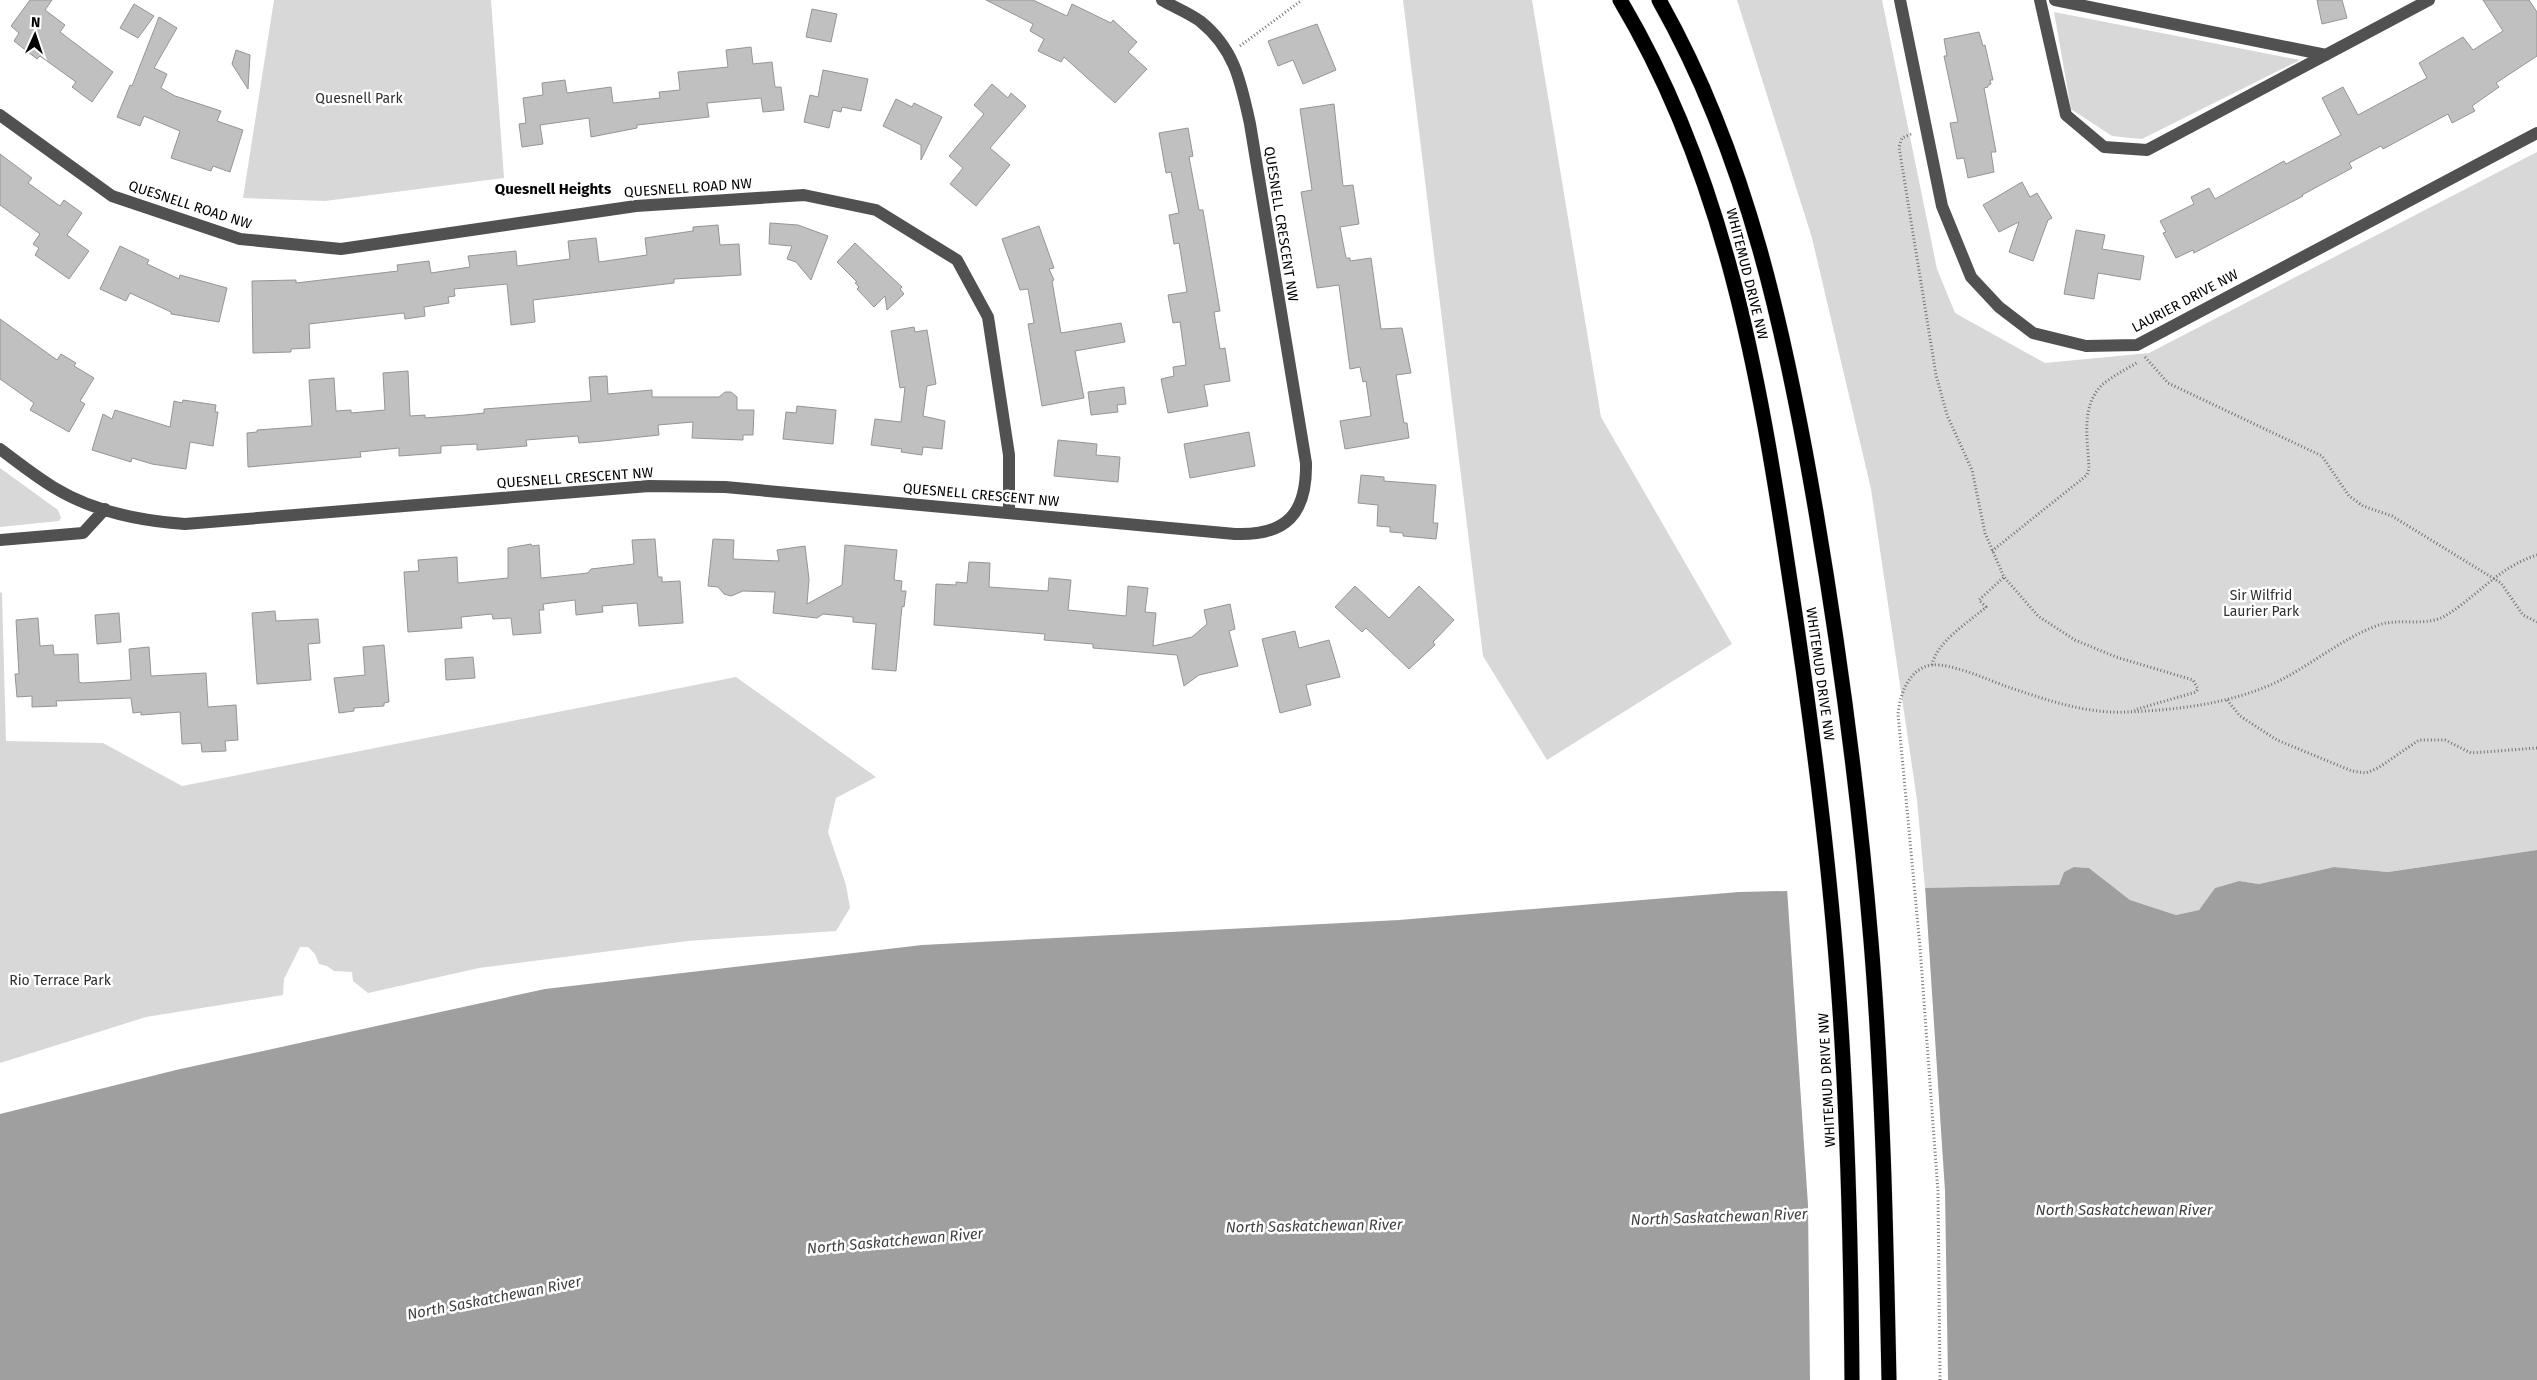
<svg xmlns="http://www.w3.org/2000/svg" width="2537" height="1380" viewBox="0 0 2537 1380" font-family="'Fira Sans',sans-serif">
  <rect width="100%" height="100%" fill="#fff"/>
  <!-- green -->
  <path fill="#d8d8d8" d="M274,0H491L504,178L325,201L243,198Z
    M1403,0H1532L1601,417L1732,644L1547,760L1483,656Z
    M1737,0H1882L1937,269L1955,313L2045,363L2149,353L2537,152V850L2388,872L2334,867L2259,884L2239,881L2215,888L2199,910L2176,915L2130,900L2089,868L2075,867L2064,872L2059,885L1925,888L1917,800L1871,489L1812,238Z
    M2054,12L2300,60L2142,139L2112,136L2071,109Z
    M0,468L58,510L61,518L59,521L0,527Z
    M0,592L2,593L6,741L103,743L182,786L736,677L876,777L836,798L828,832L846,885L850,908L836,931L688,941L479,968L368,993L353,981L352,972L334,971L327,966L319,964L315,954L308,947H300L284,979L283,995L146,1017L0,1063Z"/>
  <!-- water -->
  <path fill="#9f9f9f" d="M2537,850V1380H0V1114L176,1070L545,989L922,945L1399,920L1739,892L2059,885L2064,872L2074,867L2089,868L2130,900L2176,915L2199,910L2215,888L2239,881L2259,884L2334,867L2388,872Z"/>
  <!-- pier -->
  <path fill="#fff" d="M1925,886L1945,1191L1948,1380H1810L1808,1205L1787,888Z"/>
  <!-- building -->
  <path fill="#c0c0c0" stroke="#959595" d="M30,0H52L45,10L65,25L60,32L113,72L92,102L72,87L76,82L40,56L37,59L14,41L19,33L11,26Z
    M986,0H1033L1067,16L1072,4L1111,23L1113,20L1137,42L1128,52L1147,69L1115,103L1064,57L1061,62L1038,51L1044,39L1030,31L1033,24Z
    M2317,0H2342L2347,18L2322,24Z
    M2483,0H2529L2537,12V56L2496,83L2499,87L2472,106L2475,111L2452,123L2448,114L2383,149L2381,146L2349,163L2352,168L2302,195L2303,196L2194,253L2193,250L2176,258L2163,233L2166,232L2160,221L2194,204L2191,197L2209,188L2215,199L2284,161L2286,164L2341,135L2322,98L2343,87L2358,115L2427,78L2419,63L2463,37L2473,50L2503,31Z
    M134,4L154,16L138,38L120,28Z
    M812,9L837,14L831,42L806,37Z
    M159,17L177,28L154,68L167,74L161,88L175,96L221,111L217,121L243,130L230,172L213,166L211,171L171,158L180,131L144,116L140,126L117,117L130,85L132,86Z
    M1317,24L1336,70L1303,84L1293,60L1278,66L1268,41Z
    M1979,32L1983,46L1985,45L1993,80H1990L1991,84L1988,85V87L1984,88L1996,152H1991L1994,172L1968,178L1964,158L1957,159L1950,123L1958,122L1944,56H1947L1944,39Z
    M751,47L753,64L772,62L775,87H781L784,110L763,112L761,98L707,103L709,117L637,125V128L591,137L589,118L540,125L543,144L522,147L519,124L526,123L523,98L543,95L542,83L565,80L567,93L611,87L613,103L660,98L659,92L680,90L678,72L728,67L726,50Z
    M236,50L250,55L248,89L232,64Z
    M823,70L868,79L861,111L842,107L841,112L833,110L829,128L804,122L810,95L818,97Z
    M992,84L1008,98L1011,93L1026,106L990,148L1010,165L976,206L950,184L963,168L949,156L984,114L974,105Z
    M896,99L912,107L914,103L942,117L921,160V145L883,126Z
    M1334,104L1343,186L1353,185L1359,224L1340,227L1346,258H1350V261L1371,258L1381,329L1402,328L1411,373L1396,375L1404,423H1407L1409,438L1345,449L1340,421L1371,416L1366,381L1363,382L1360,367L1350,369L1339,285L1317,288L1301,192L1312,190L1300,109Z
    M1188,128L1193,156L1189,157L1199,210H1203L1220,311L1214,312L1220,349L1225,348L1230,381L1204,385L1208,406L1168,413L1161,379L1174,376L1173,367L1186,365L1180,322L1173,323L1168,295L1187,292L1179,243L1174,244L1169,215L1179,213L1171,172L1166,173L1159,133Z
    M0,154L32,178L28,183L60,206L64,200L82,213L67,235L89,251L69,279L35,255L39,248L33,244L40,234L0,205Z
    M2022,182L2030,197L2037,193L2052,218L2048,220L2033,261L2009,252L2019,222L1999,232L1983,205Z
    M770,223L798,225L828,236L811,280L796,262L787,259L792,246L769,244Z
    M718,225L720,245L739,244L741,275L674,279V283L533,300L535,322L511,325L507,284L454,289L455,296L448,297L449,303L424,307L425,316L405,319L404,313L309,324L310,348L291,349V352L253,353L252,281L296,280V283L398,271L397,265L429,261L431,273L470,267L468,256L516,251L517,266L570,259L568,241L596,238L599,262L647,255L645,238L693,231V227Z
    M1039,226L1054,268L1049,269L1054,280L1052,281L1061,333L1121,323L1125,342L1075,351L1084,398L1042,406L1028,324L1034,323L1028,289L1020,290L1002,239Z
    M2076,230L2105,235L2102,249L2144,256L2140,280L2098,273L2094,299L2064,294Z
    M855,243L902,287L900,289L904,294L887,310L885,296L874,307L857,289L859,287L855,283L857,282L837,262Z
    M120,246L149,260L147,264L179,279L180,275L227,288L219,322L171,314V312L130,293L126,301L100,289Z
    M0,319L57,360L61,354L76,363L74,366L94,378L80,401L85,404L69,432L30,410L34,403L0,379Z
    M914,327L915,332L927,330L936,384L927,386L923,416L945,421L942,449L923,447L922,455L901,452L902,449L871,445L875,419L901,422L905,387L900,388L891,331Z
    M408,371L410,416L425,415V418L465,415L484,413V409L591,401L589,377L607,376L608,394L652,390V397H719L725,392H731L737,397V410H754L753,435H743V440L692,438L693,422L658,425L659,435L603,441L579,443L578,436L526,440L527,446L477,450V444L441,446V453L399,456V448L360,452L361,457L248,467L247,433L257,432V430L312,426L309,380L334,378L336,411L351,410V413L385,410L383,373Z
    M1124,387L1126,404L1117,405L1118,412L1091,415L1088,392Z
    M183,400L216,405L215,412H218L213,446L190,442L186,469L152,464L132,458L131,462L92,450L103,414L112,419L115,410L170,427L174,401L182,403Z
    M797,406L836,410L833,444L783,439L786,412L796,413Z
    M1249,432L1255,466L1190,478L1184,444Z
    M1058,440L1097,444L1096,455L1120,457L1118,482L1054,476Z
    M1361,475L1384,477V481L1436,485L1433,523H1438L1436,539L1403,536V533L1390,532V527L1377,526L1378,505L1358,503Z
    M655,539L658,577H662V582L680,581L683,623L639,626L637,603L602,606L603,612L576,615L575,600L543,604L544,610H539L541,633L513,635L511,618L493,619L492,614L461,617L462,628L408,632L404,572L419,571L418,560L457,557L458,583L508,578V548L531,544L532,546L539,545L541,578L588,573L591,569L634,564L632,540Z
    M713,539L734,540L733,559L779,561L777,550L805,546L809,579L807,604L842,585L845,545L897,550L894,580L902,581L901,591H906L904,607L902,606L896,671L872,669L876,624L853,622V617L823,614L817,618L773,613L775,592L743,591L731,596L724,594L718,587L708,586Z
    M969,562L990,563L989,587L1048,591L1049,578L1071,580L1068,610L1126,616L1128,586L1148,588L1145,612L1156,613L1153,646L1192,637L1207,624L1204,610L1230,604L1235,629L1229,631L1238,666L1199,675L1184,686L1177,655L1093,648V644L1044,640L1045,634L934,625L936,584L956,585V582L967,583Z
    M1355,586L1389,618L1419,586L1454,620L1433,642L1435,645L1409,669L1366,628L1362,632L1335,607Z
    M275,611L276,621L318,619L320,643L308,644L311,680L257,684L252,613Z
    M119,613L121,642L97,644L95,615Z
    M38,618L40,646L53,645L54,655L78,654L79,682L82,683L131,680L129,649L149,647L151,676L206,673L208,707L236,705L238,740L225,741L226,751L202,752L201,743L182,744L180,712L141,715V712L133,713L131,698L56,701L57,706L32,707V696L17,697L15,674H19L16,620Z
    M1295,631L1299,648L1329,640L1340,677L1306,685L1311,705L1280,713L1262,639Z
    M384,645L389,702L384,703V706L354,708V711L339,713L334,678L365,675L363,647Z
    M473,657L475,678L446,680L445,659Z"/>
  <g fill="none" stroke-linecap="round" stroke-linejoin="round">
    <defs>
      <path id="highway" d="M1620,0C1725,176 1759,374 1789,574C1810,710 1828,846 1838,983C1848,1115 1851,1248 1852,1380
        M1659,0C1748,157 1786,336 1816,512C1840,654 1859,797 1871,941C1883,1087 1886,1234 1889,1380"/>
    </defs>
    <!-- highway casing -->
    <use href="#highway" stroke="#dbdbdb" stroke-width="16"/>
    <!-- path -->
    <path stroke="#737373" stroke-width="3" stroke-dasharray="1 2.5" stroke-linecap="butt" d="M1240,46L1302,0
      M1911,134L1902,138L1899,147L1936,375L1947,415L1972,470L1985,533L2004,577L2038,616L2075,640L2116,657L2193,680L2198,689L2196,692L2134,710
      M2145,357L2168,383L2322,456L2349,496L2363,506L2392,516L2501,583L2523,615L2537,622
      M1992,551L2087,475L2089,469C2088,441 2080,407 2102,385C2112,376 2127,369 2138,362
      M1932,665C1937,641 1968,623 1986,607L1979,600L2004,577
      M2227,700L2240,716L2277,740L2352,771L2366,773L2378,768L2419,740H2445L2471,753L2537,748
      M1940,1380L1938,1192L1920,947L1898,714C1900,694 1909,668 1932,665C1950,663 1987,679 2005,686C2044,699 2085,714 2126,712C2177,710 2230,704 2277,682C2311,665 2340,640 2376,626C2397,617 2422,627 2443,617C2475,599 2498,567 2537,555"/>
    <!-- minor -->
    <path stroke="#515151" stroke-width="12" d="M1900,0L1942,206L1971,277L1999,307L2033,333L2086,346L2137,345L2537,133
      M2040,0L2066,115L2104,147L2147,150L2429,0
      M2055,0L2326,55
      M0,115L112,196L240,239L341,249L636,206L804,195L876,210L957,260L988,317L1009,455V512
      M0,449C17,462 35,476 53,487C92,511 140,521 185,524L649,486L725,487L1235,534C1287,536 1307,513 1306,463L1250,124C1241,83 1235,49 1200,21C1189,13 1174,7 1162,0
      M0,540L83,533L105,509"/>
    <!-- highway -->
    <use href="#highway" stroke="#000" stroke-width="15"/>
  </g>
  <g text-anchor="middle" dominant-baseline="central" stroke-width="5" stroke-linejoin="round" paint-order="stroke">
    <!-- park labels -->
    <g font-size="14" fill="#2f2f2f" stroke="#fff">
      <text x="359" y="98">Quesnell Park</text>
      <text x="2261" y="595">Sir Wilfrid<tspan x="2261" dy="16">Laurier Park</tspan></text>
      <text x="60" y="980">Rio Terrace Park</text>
    </g>
    <!-- street labels -->
    <g font-size="14" fill="#000" stroke="#fff">
      <text transform="translate(688 188) rotate(-4)">QUESNELL ROAD NW</text>
      <text transform="translate(190 205) rotate(18)">QUESNELL ROAD NW</text>
      <text transform="translate(1281 224) rotate(81)">QUESNELL CRESCENT NW</text>
      <text transform="translate(1747 274) rotate(76)">WHITEMUD DRIVE NW</text>
      <text transform="translate(2185 301) rotate(-28)">LAURIER DRIVE NW</text>
      <text transform="translate(575 478) rotate(-4)">QUESNELL CRESCENT NW</text>
      <text transform="translate(981 495) rotate(5)">QUESNELL CRESCENT NW</text>
      <text transform="translate(1820 674) rotate(82)">WHITEMUD DRIVE NW</text>
      <text transform="translate(1827 1080) rotate(-93)">WHITEMUD DRIVE NW</text>
    </g>
    <!-- neighbourhood labels -->
    <g font-size="15" font-weight="bold" fill="#000" stroke="#fff">
      <text x="553" y="189">Quesnell Heights</text>
    </g>
    <!-- water labels -->
    <g font-size="15" font-style="italic" fill="#404040" stroke="#fff">
      <text x="2124" y="1210">North Saskatchewan River</text>
      <text transform="translate(1719 1217) rotate(-2)">North Saskatchewan River</text>
      <text transform="translate(1314 1226) rotate(-1)">North Saskatchewan River</text>
      <text transform="translate(895 1241) rotate(-5)">North Saskatchewan River</text>
      <text transform="translate(494 1298) rotate(-11)">North Saskatchewan River</text>
    </g>
  </g>
  <!-- north arrow -->
  <g transform="translate(35 35) rotate(3)" stroke="#ffffff" stroke-width="4" paint-order="stroke">
  <path d="M0-4L9 19L0 12L-9 19Z" fill="#000000"/>
  <text y="-8" font-size="14" font-weight="bold" text-anchor="middle" fill="#000000">N</text>
  </g>
</svg>
